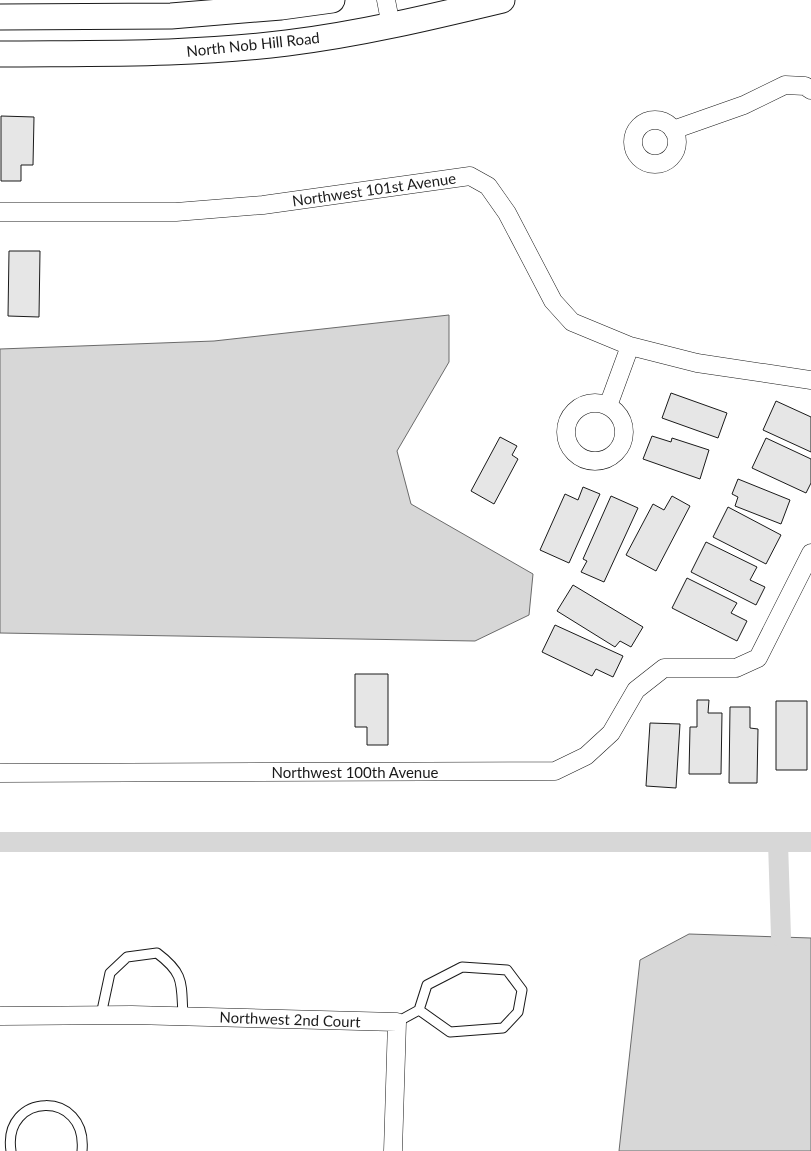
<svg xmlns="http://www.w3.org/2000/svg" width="811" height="1151" viewBox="0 0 811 1151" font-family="Lato,sans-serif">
  <rect width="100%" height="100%" fill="#fff"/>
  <!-- water -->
  <path fill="#d7d7d7" stroke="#6a6a6a" d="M449,315V362L397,451L411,504L533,574L529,615L475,641L0,633V349L214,341Z
    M689,934L811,938V1151H619L640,960Z"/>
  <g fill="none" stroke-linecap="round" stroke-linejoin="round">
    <!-- canal -->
    <path stroke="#d7d7d7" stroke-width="20" d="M0,842H811
      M778,842L781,937"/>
  </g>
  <!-- building -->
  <path fill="#e6e6e6" stroke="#1a1a1a" d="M1,116L34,117L33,165H21V181H1Z
    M9,251H40L39,317L8,316Z
    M671,393L727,413L718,438L662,418Z
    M776,401L811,417V452L763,430Z
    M652,436L671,442L672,438L709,450L700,479L643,459Z
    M500,437L517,446L512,455L518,459L494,504L471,491Z
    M766,438L811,459V483L806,493L752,468Z
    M738,479L790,500L781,524L735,506L738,497L732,494Z
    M583,487L600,494L569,563L540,550L565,494L578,500Z
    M611,496L638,508L604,582L581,572L587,561L583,559Z
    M672,496L690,506L656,571L626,555L653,504L664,510Z
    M728,507L781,535L766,564L713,537Z
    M706,542L757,567L750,580L765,587L756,605L691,572Z
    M687,578L737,603L731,613L747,621L737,641L672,608Z
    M573,585L643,627L631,647L620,641L615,647L557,611Z
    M555,625L623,656L613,677L596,669L592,676L542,652Z
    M355,674H388V745H367V727H355Z
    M697,700H709L708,713H722L721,774H689L690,727H697Z
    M776,701H807V770H776Z
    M730,707H750V728L758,729L757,783H729Z
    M650,723L680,724L676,788L646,786Z"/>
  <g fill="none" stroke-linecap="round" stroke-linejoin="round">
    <defs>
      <path id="service" d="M101,1015L110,973L127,957L157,953C185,974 181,983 183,1016
        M397,1022L419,1010L427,985L462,967L507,970L522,990L518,1012L503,1028L450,1032L419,1010
        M11,1151C2,1092 88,1089 82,1151"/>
      <path id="minor" d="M386,0L391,26
        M633 142a22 22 0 1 1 44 0a22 22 0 1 1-44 0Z
        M673,130L744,105L785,85L805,86L811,90
        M0,212H176L263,205L470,176L488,186L507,213L553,301L572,322L630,346L697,363L811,380
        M566 432a29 29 0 1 1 58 0a29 29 0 1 1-58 0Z
        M608,406L630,346
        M0,773L555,771L586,756L611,733L636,690L664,668H736L758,658L811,553
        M0,1016L132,1015L397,1022L393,1151"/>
      <path id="secondary" d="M0,17L171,16L281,7L332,0
        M0,54C96,53 192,55 287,43C360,34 431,17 502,0"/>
    </defs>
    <!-- service casing -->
    <use href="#service" stroke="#1a1a1a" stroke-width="11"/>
    <!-- minor casing -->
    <use href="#minor" stroke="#1a1a1a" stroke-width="19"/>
    <!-- secondary casing -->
    <use href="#secondary" stroke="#1a1a1a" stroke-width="27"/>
    <!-- service -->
    <use href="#service" stroke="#fff" stroke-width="9"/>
    <!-- minor -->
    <use href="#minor" stroke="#fff" stroke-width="18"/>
    <!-- secondary -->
    <use href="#secondary" stroke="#fff" stroke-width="25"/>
  </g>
  <g text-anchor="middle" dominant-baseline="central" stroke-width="4" stroke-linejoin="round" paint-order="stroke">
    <!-- street labels -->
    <g font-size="15" fill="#1a1a1a" stroke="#fff">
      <text transform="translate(253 44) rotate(-6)">North Nob Hill Road</text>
      <text transform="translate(374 189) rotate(-8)">Northwest 101st Avenue</text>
      <text x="355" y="772">Northwest 100th Avenue</text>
      <text transform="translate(290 1019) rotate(2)">Northwest 2nd Court</text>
    </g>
  </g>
</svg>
